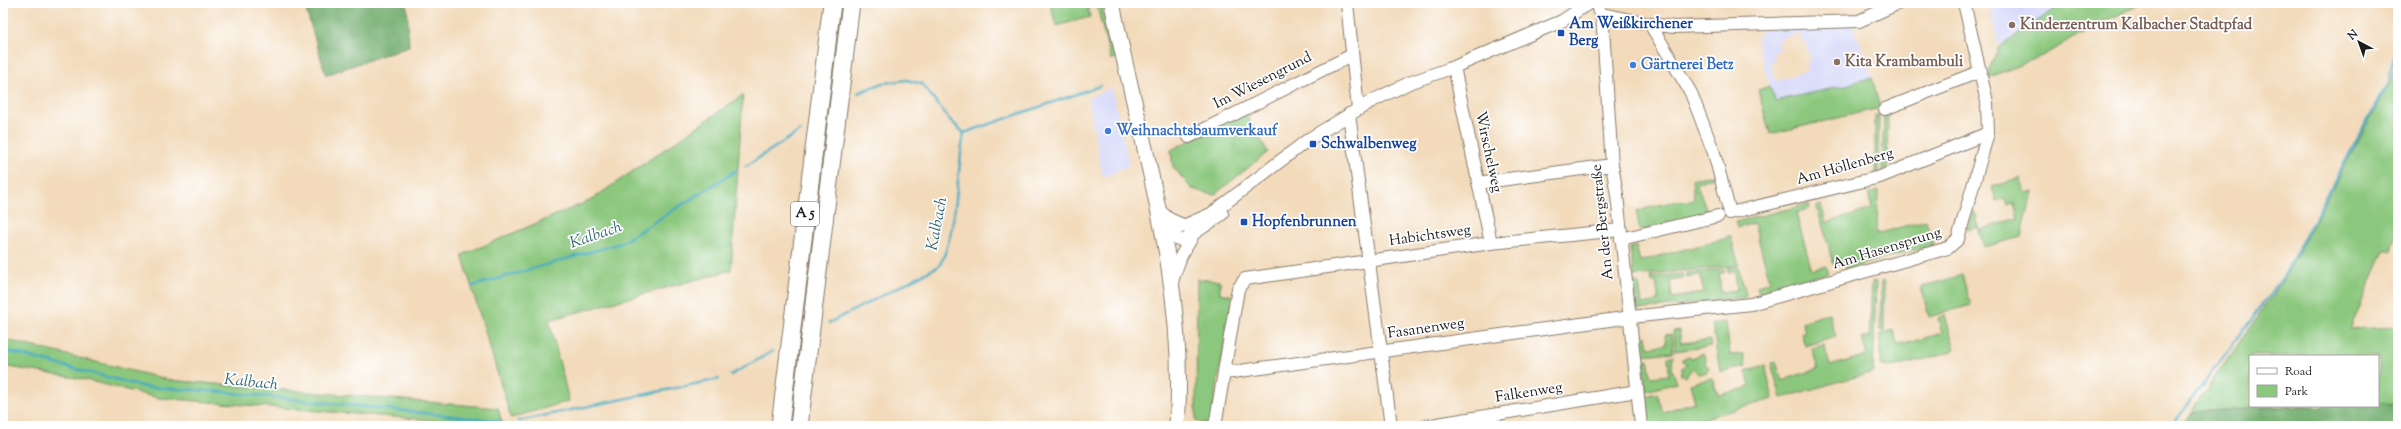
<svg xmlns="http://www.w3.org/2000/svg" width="2401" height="429" viewBox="0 0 2401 429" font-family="'Sorts Mill Goudy',serif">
  <rect width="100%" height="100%" fill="#fff"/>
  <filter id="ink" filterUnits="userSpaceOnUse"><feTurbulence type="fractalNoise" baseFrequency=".025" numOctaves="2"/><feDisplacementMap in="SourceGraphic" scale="8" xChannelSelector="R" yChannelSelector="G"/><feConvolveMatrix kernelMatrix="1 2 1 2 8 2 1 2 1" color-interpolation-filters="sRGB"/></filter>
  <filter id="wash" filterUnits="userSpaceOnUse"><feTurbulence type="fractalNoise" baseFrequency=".012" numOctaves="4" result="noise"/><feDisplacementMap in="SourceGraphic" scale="16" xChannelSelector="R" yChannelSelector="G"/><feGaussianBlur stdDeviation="0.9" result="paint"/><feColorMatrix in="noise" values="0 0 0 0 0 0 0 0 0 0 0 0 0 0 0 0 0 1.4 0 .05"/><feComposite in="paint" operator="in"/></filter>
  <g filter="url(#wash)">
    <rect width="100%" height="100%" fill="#f2daba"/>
    <!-- built -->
    <path fill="#d5d8f9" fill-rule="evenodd" d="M1988,3H2064L1999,47Z
      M1852,23L1872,77L1843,86L1775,101L1756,40L1764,27ZM1799,33L1802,41L1804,40L1811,60L1806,62L1809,71L1776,81L1770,62L1775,59L1773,52L1780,50L1777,40Z
      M1112,88L1129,165L1103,178L1088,98Z"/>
    <!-- green -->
    <path fill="#8bc77d" stroke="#54724c" d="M1050,3H1087L1090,17L1056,26Z
      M1096,3H1101L1116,58L1111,60Z
      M2064,3H2138V6L2098,24L2044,55L1990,77L1989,69L1999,47Z
      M2398,60V228L2392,251H2384L2350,329L2398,327V405L2378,402V356H2250V406H2309L2191,412L2285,277L2390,82Z
      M1872,77L1880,108L1770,134L1758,90L1770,86L1775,101L1843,86Z
      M743,95L731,270L549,320L569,401L511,418L462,255L591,200Z
      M1245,113L1268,152L1214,195L1192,189L1173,167L1171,150Z
      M1888,113L1887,170L1882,171L1884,114Z
      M1879,114L1878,174H1875V116Z
      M1712,175L1713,177L1696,183L1708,214L1640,231L1636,211L1679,200L1680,202L1694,199L1692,179Z
      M2021,178L2025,193L2033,191L2021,237L1984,247L1978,227L1967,230L1972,212H1975L1977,218L1975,219L1980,230L2018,218L2014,203L2008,205L2006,198L1996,201L1992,187Z
      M1878,191L1877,234L1926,220L1933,245L1846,269L1845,263L1834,265L1817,207L1821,205L1826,223L1872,209L1868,194Z
      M1809,204L1810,208L1796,213L1810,264L1812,270L1826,266L1828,273L1759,293L1757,286L1770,282L1754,223L1737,228L1735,222Z
      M1730,235L1739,265L1634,276L1630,248L1636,246L1640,261L1724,239Z
      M1738,267L1747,297L1637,310L1633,282L1639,284L1642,304L1659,301L1656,282H1652L1650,277L1682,274L1683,278L1670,280L1672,298L1703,293L1701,275L1687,277V273L1724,269V273L1719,274L1721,292L1737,290L1735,272L1728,273L1727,268Z
      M1962,275L1971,305L1929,317L1921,287Z
      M1197,279L1220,281V293L1233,296L1210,425L1196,421Z
      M1884,280V330L1880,331L1881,281Z
      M1876,282L1873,372L1781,398L1771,363L1776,362L1782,380L1818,369L1812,348L1824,345L1830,366L1867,355L1862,338H1869L1872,283Z
      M1829,313L1836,337L1805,346L1801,333L1805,331L1802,322Z
      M1945,315L1955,350C1941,354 1892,372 1880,365V334L1893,330L1898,345L1904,344L1942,333L1938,318Z
      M1726,322L1730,355L1743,354L1746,366L1720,372L1712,324Z
      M1679,330L1681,343L1710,340L1711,346L1675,351L1673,331Z
      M1671,334L1673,352L1643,355L1641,337L1646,336L1648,347L1666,345L1665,335Z
      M3,339L169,380L498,408L503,426L159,398L82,379L3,366Z
      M1703,353L1706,358L1705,364L1709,367L1707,372L1698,374L1693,368L1685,377L1680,374L1683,370L1681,369L1687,364L1681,360L1688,356L1691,358Z
      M1673,355L1672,369L1677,383L1646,391L1643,360L1648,359L1651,377L1669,375L1668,357Z
      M1765,365L1773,399L1677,426H1649L1646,396L1657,393L1663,412L1695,402L1690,384L1712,378L1718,395L1750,387L1746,371Z"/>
    <!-- forest -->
    <path fill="#70ac6c" stroke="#466444" d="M304,3H407L409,46L326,75Z
      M2378,402L2398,405V426H2181L2191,412L2309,406H2378Z"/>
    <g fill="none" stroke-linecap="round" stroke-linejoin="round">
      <!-- stream -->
      <path stroke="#43abc3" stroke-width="2.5" d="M858,93L883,83L907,80L922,84L950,120L964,133
        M746,166L800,131
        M473,286L621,243L737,170
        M829,323L939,266C957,236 957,170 964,133L1100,86
        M3,350L145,387L224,392L500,421
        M731,375L773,351
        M518,421L719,379
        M2172,426L2283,277L2387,84L2398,44"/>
    </g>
  </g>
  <g filter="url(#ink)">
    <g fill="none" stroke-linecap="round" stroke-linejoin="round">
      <defs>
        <path id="minor" d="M1347,3L1358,109
          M1598,9L1602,14L1650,24L1674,27L1859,21L1899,3
          M1602,14L1612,165L1617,195L1641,426
          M1650,24L1691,93L1714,153L1730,213L1880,177L1988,133
          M1454,67L1491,243
          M1885,109L1981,71
          M1349,114L1391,426
          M1189,137L1352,55
          M1478,183L1612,165
          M1160,211L1169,219L1185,226
          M1165,234L1211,214L1309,139L1372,101L1409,83L1454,67L1562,21L1589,3
          M1165,234L1183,241L1222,214
          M1621,239L1718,216
          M1172,281L1181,256L1192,237
          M1225,373L1631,317L1751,304L1948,248L1958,239L1988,133L1987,102L1964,3
          M1215,426L1238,289L1245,279L1491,243L1620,230
          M1425,426L1637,391"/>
        <path id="major" d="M1112,3C1140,143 1188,281 1177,426"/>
        <path id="highway" d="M780,426L832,3
          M799,426L851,3"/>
      </defs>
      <!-- minor casing -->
      <use href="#minor" stroke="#877b6b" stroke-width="14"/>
      <!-- major casing -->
      <use href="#major" stroke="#877b6b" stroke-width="17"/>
      <!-- highway casing -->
      <use href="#highway" stroke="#877b6b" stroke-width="19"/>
      <!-- minor -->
      <use href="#minor" stroke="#fff" stroke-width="12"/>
      <!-- major -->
      <use href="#major" stroke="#fff" stroke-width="15"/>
      <!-- highway -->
      <use href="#highway" stroke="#fff" stroke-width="17"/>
    </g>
  </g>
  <!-- markers -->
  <g fill="#8d6e63" stroke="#fff" stroke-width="1.5">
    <circle cx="2012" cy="25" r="4"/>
    <circle cx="1837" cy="62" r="4"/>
  </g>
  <g fill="#1a4fb4" stroke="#fff" stroke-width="1.5">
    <rect x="1557" y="29" width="8" height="8" rx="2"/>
    <rect x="1309" y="140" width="8" height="8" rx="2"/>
    <rect x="1240" y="218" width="8" height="8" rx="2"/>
  </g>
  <g fill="#3f7fe0" stroke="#fff" stroke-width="1.5">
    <circle cx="1633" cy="65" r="4"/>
    <circle cx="1108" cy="131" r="4"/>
  </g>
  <g text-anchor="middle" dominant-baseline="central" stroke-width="3.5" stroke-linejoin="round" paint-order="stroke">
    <!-- shield labels -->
    <rect fill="#fff" stroke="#606060" stroke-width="1" x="791" y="202" width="28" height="24" rx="3"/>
    <g font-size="14" font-weight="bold" fill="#1c1c1c">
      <text x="805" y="214">A 5</text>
    </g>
    <!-- transit labels -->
    <g font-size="15" font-weight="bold" fill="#164399" stroke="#fff" text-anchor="start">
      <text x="1569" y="24">Am Weißkirchener<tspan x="1569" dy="17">Berg</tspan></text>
      <text x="1321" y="144">Schwalbenweg</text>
      <text x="1252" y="222">Hopfenbrunnen</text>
    </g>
    <!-- education labels -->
    <g font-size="15" font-weight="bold" fill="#785e54" stroke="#fff" text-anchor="start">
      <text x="2020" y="25">Kinderzentrum Kalbacher Stadtpfad</text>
      <text x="1845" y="62">Kita Krambambuli</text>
    </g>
    <!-- shop labels -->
    <g font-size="15" font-weight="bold" fill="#366cbe" stroke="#fff" text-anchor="start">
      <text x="1641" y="65">Gärtnerei Betz</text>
      <text x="1116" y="131">Weihnachtsbaumverkauf</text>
    </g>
    <!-- street labels -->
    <g font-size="15" fill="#1c1c1c" stroke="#fff">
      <text transform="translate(1263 81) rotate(-27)">Im Wiesengrund</text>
      <text transform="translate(1488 152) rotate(78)">Wirschelweg</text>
      <text transform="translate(1845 167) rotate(-16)">Am Höllenberg</text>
      <text transform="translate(1603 222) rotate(-96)">An der Bergstraße</text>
      <text transform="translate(1430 236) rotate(-8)">Habichtsweg</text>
      <text transform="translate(1887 249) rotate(-17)">Am Hasensprung</text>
      <text transform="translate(1426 329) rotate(-8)">Fasanenweg</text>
      <text transform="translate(1529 393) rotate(-9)">Falkenweg</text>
    </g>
    <!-- water labels -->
    <g font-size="16" font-style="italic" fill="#306470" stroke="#fff">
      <text transform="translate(938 224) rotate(-79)">Kalbach</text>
      <text transform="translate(596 236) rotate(-19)">Kalbach</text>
      <text transform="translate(251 383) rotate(6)">Kalbach</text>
    </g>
  </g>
  <!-- margin -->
  <rect width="2401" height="429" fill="none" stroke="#fff" stroke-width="16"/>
  <!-- legend -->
  <rect x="2249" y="355" width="130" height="52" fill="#ffffff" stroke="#a4a4a4"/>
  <rect x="2257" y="368" width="20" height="6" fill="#ffffff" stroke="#a4a4a4"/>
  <text x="2285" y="375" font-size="12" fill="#1c1c1c">Road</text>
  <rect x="2257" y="385" width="20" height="12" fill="#8bc77d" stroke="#a4a4a4"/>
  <text x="2285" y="395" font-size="12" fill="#1c1c1c">Park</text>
  <!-- north arrow -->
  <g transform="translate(2359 42) rotate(319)" stroke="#ffffff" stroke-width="3" paint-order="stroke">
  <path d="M0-3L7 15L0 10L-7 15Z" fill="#1c1c1c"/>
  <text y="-6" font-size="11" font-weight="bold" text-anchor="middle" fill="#1c1c1c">N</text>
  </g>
</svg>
